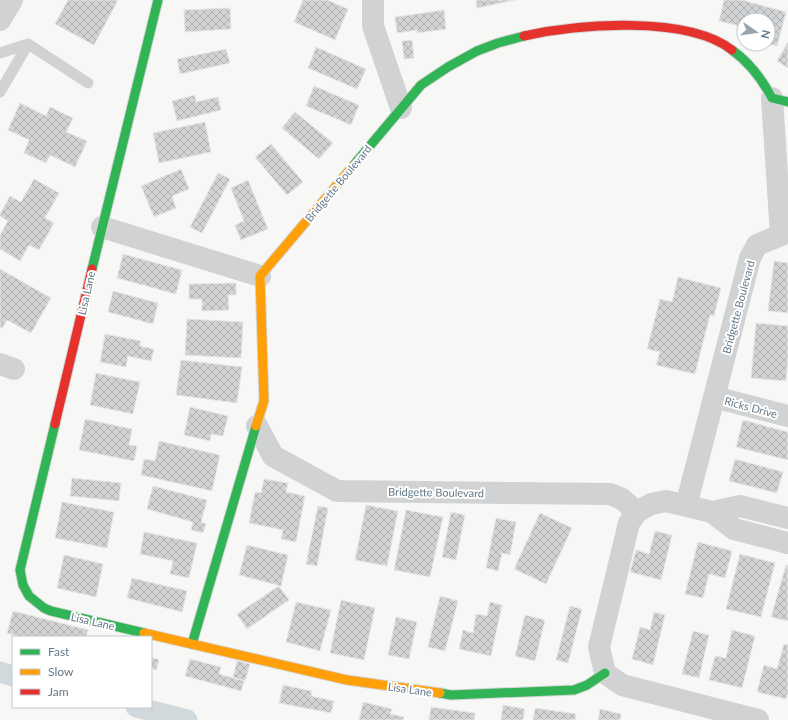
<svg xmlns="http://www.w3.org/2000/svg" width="788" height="720" viewBox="0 0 788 720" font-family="Lato,sans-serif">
  <defs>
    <pattern id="building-cross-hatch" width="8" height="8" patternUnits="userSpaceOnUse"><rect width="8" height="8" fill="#d2d3d4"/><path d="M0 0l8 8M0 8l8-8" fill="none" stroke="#aeb0b2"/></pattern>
  </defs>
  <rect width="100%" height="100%" fill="#f7f7f6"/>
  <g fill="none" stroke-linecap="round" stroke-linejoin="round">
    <!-- canal -->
    <path stroke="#d1d9dd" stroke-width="21" d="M0,672L13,676
      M136,707L187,720"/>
  </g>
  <!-- building -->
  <path fill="url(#building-cross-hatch)" stroke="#e6e6e6" d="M68,0H118L94,45L55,24Z
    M303,0H327L348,9L335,40L294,22Z
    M476,0H515L477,8Z
    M724,0H742L786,12L777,46L768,44V20H744V27L719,21Z
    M230,8L231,29L185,32L184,10Z
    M444,10L446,29L417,33V30L397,33L395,17Z
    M412,40L414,58L404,59L402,41Z
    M788,42V68L777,61Z
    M316,47L366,69L357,89L308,68Z
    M226,49L230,63L180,74L177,59Z
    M314,86L359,105L351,125L306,106Z
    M195,95L196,102L218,97L221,110L177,121L172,101Z
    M20,103L46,116L50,107L73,118L66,132L87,141L75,167L50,155L46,163L24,153L29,140L8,130Z
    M295,112L333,143L319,159L282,128Z
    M205,122L211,152L159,163L153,133Z
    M271,144L303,182L287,195L255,157Z
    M181,169L189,189L172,196L176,208L154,217L141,186Z
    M218,173L230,179L202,233L190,227Z
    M34,179L59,193L45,218L54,223L39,250L29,245L20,261L0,249V235L8,221L0,216V214L10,196L21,202Z
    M248,180L268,229L241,240L235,225L244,221L231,188Z
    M123,254L182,270L176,294L117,278Z
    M774,261L788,263V313L768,311Z
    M0,269L51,298L31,333L7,320L2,328L0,327Z
    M678,277L721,288L714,316L710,315L695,374L656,365L660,352L647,349L660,299L672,302Z
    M236,283V295H228L229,310L202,311V299H189V284Z
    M113,291L158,303L153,324L108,312Z
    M187,319L243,322L241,358L185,355Z
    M756,323L788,326V359L786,381L751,378Z
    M105,334L141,341L140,346L154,349L151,361L128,356L126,367L100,362Z
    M181,360L242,367L237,403L176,395Z
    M96,373L140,382L133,414L90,405Z
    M190,407L228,416L223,436L211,434L210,441L184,435Z
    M85,419L132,429L129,445L137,446L134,461L79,450Z
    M743,420L788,432V460L736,447Z
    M159,441L220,455L212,491L141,475L144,459L155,461Z
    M735,459L783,472L777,493L729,481Z
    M72,478L121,483L119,501L70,496Z
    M264,479L288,483L286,492L305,496L296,542L281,539L283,530L249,523L255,492L261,493Z
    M153,486L207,500L201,522L206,524L203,533L191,530L193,522L147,509Z
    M62,502L114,512L107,548L55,538Z
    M366,505L398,511L387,566L355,560Z
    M318,506L328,508L317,566L306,564Z
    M406,510L443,517L430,577L394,570Z
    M451,512L465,515L456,560L442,557Z
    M540,513L572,528L546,584L514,569Z
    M496,518L516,522L510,555L502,553L498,571L486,568Z
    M655,531L672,535L661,580L630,572L636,550L649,554Z
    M144,532L197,543L189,578L170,574L173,561L140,554Z
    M698,542L732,551L725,578L709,574L703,598L685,594Z
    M247,545L288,555L281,586L239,575Z
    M740,554L775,563L761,617L726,609Z
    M64,555L103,564L96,597L57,588Z
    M786,565L788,566V621L771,617Z
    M132,578L187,591L182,612L127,598Z
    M279,586L289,600L247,629L237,614Z
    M440,596L458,601L445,651L428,647Z
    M341,600L375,608L364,660L330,653Z
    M296,602L331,610L320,651L286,642Z
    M490,602L502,605L491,656L459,649L463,630L473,633L476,614L487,616Z
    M570,606L582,609L568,663L556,660Z
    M13,611L88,630L86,637H21L7,633Z
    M654,612L665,615L653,665L632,659L640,627L650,630Z
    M525,615L545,620L535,661L515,656Z
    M396,617L417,622L409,659L388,655Z
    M732,630L755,636L742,688L709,680L715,656L726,658Z
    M693,631L709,635L699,678L682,674Z
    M784,644L788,645V693L786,699L757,692L764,665L777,669Z
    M151,657L159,660L156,670L151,668Z
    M190,659L221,667L219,674L244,681L241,691L185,676Z
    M237,661L250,664L245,681L233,677Z
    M283,685L312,691L311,696L334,701L331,713L279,703Z
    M363,702L392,709L390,714L404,717L403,720H359Z
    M503,705L525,709L523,720H501Z
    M431,707L475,713L474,720H429Z
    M535,708L576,714L575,720H533Z
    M600,709L621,714L620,720H598Z"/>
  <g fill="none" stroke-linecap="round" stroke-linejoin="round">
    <defs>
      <path id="fast" d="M732,50C750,63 762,79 772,98L788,102
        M353,166L421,85L448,67L477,51L498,43L524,36
        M92,269L158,0
        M55,424L20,570L23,585L29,596L44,608L51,611L144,633
        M192,644L256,426
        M440,693L451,695L574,690L587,685L605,673"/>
      <path id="slow" d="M256,426L264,401L260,276L353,166
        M144,633L347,680L440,693"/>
      <path id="jam" d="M524,36C578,24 687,15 732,50
        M55,424L92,269"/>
    </defs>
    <!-- fast casing -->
    <use href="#fast" stroke="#d4d5d5" stroke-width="11"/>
    <!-- slow casing -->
    <use href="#slow" stroke="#d4d5d5" stroke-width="11"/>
    <!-- jam casing -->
    <use href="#jam" stroke="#d4d5d5" stroke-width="11"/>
    <!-- lane -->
    <path stroke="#d1d2d3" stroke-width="11" d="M0,53L28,44L88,83
      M0,92L28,44"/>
    <!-- street -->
    <path stroke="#d1d2d3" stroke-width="22" d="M373,0V26L401,108
      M0,20L12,0
      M772,98L781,235
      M102,227L260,276
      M0,364L14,369
      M714,397L788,416
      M257,426L273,456L337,491L610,494L622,499L637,512
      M686,506L750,258L757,245L781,235
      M712,512L734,529L788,543
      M758,720L622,685L605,673L599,647L629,523L637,512L651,504L666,501L712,512L740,506L788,518"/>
    <!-- fast -->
    <use href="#fast" stroke="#30b455" stroke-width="9"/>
    <!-- slow -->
    <use href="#slow" stroke="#ff9f0a" stroke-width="9"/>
    <!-- jam -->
    <use href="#jam" stroke="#e5322d" stroke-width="9"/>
  </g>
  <g text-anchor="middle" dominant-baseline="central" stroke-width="4" stroke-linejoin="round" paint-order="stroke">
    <!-- street labels -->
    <g font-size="11" fill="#647989" stroke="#fff">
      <text transform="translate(338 183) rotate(-50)">Bridgette Boulevard</text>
      <text transform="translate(86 293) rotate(-77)">Lisa Lane</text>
      <text transform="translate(738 307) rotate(-75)">Bridgette Boulevard</text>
      <text transform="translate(751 407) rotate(15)">Ricks Drive</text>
      <text transform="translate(436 492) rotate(1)">Bridgette Boulevard</text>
      <text transform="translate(93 621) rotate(13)">Lisa Lane</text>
      <text transform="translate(410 689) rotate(8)">Lisa Lane</text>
    </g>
  </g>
  <!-- legend -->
  <rect x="12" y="636" width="140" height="72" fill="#ffffff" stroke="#c1c9d0"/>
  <rect x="20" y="649" width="20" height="6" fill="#30b455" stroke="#c1c9d0"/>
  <text x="48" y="656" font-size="12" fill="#647989">Fast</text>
  <rect x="20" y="669" width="20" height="6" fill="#ff9f0a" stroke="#c1c9d0"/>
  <text x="48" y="676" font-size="12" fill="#647989">Slow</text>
  <rect x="20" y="689" width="20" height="6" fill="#e5322d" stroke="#c1c9d0"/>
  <text x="48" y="696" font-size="12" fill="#647989">Jam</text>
  <!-- north arrow -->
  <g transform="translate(756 32) rotate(103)"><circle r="19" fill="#ffffff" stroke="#c1c9d0"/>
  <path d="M0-3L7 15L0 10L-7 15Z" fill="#97a5af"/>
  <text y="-6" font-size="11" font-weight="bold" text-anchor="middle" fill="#647989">N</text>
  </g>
</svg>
